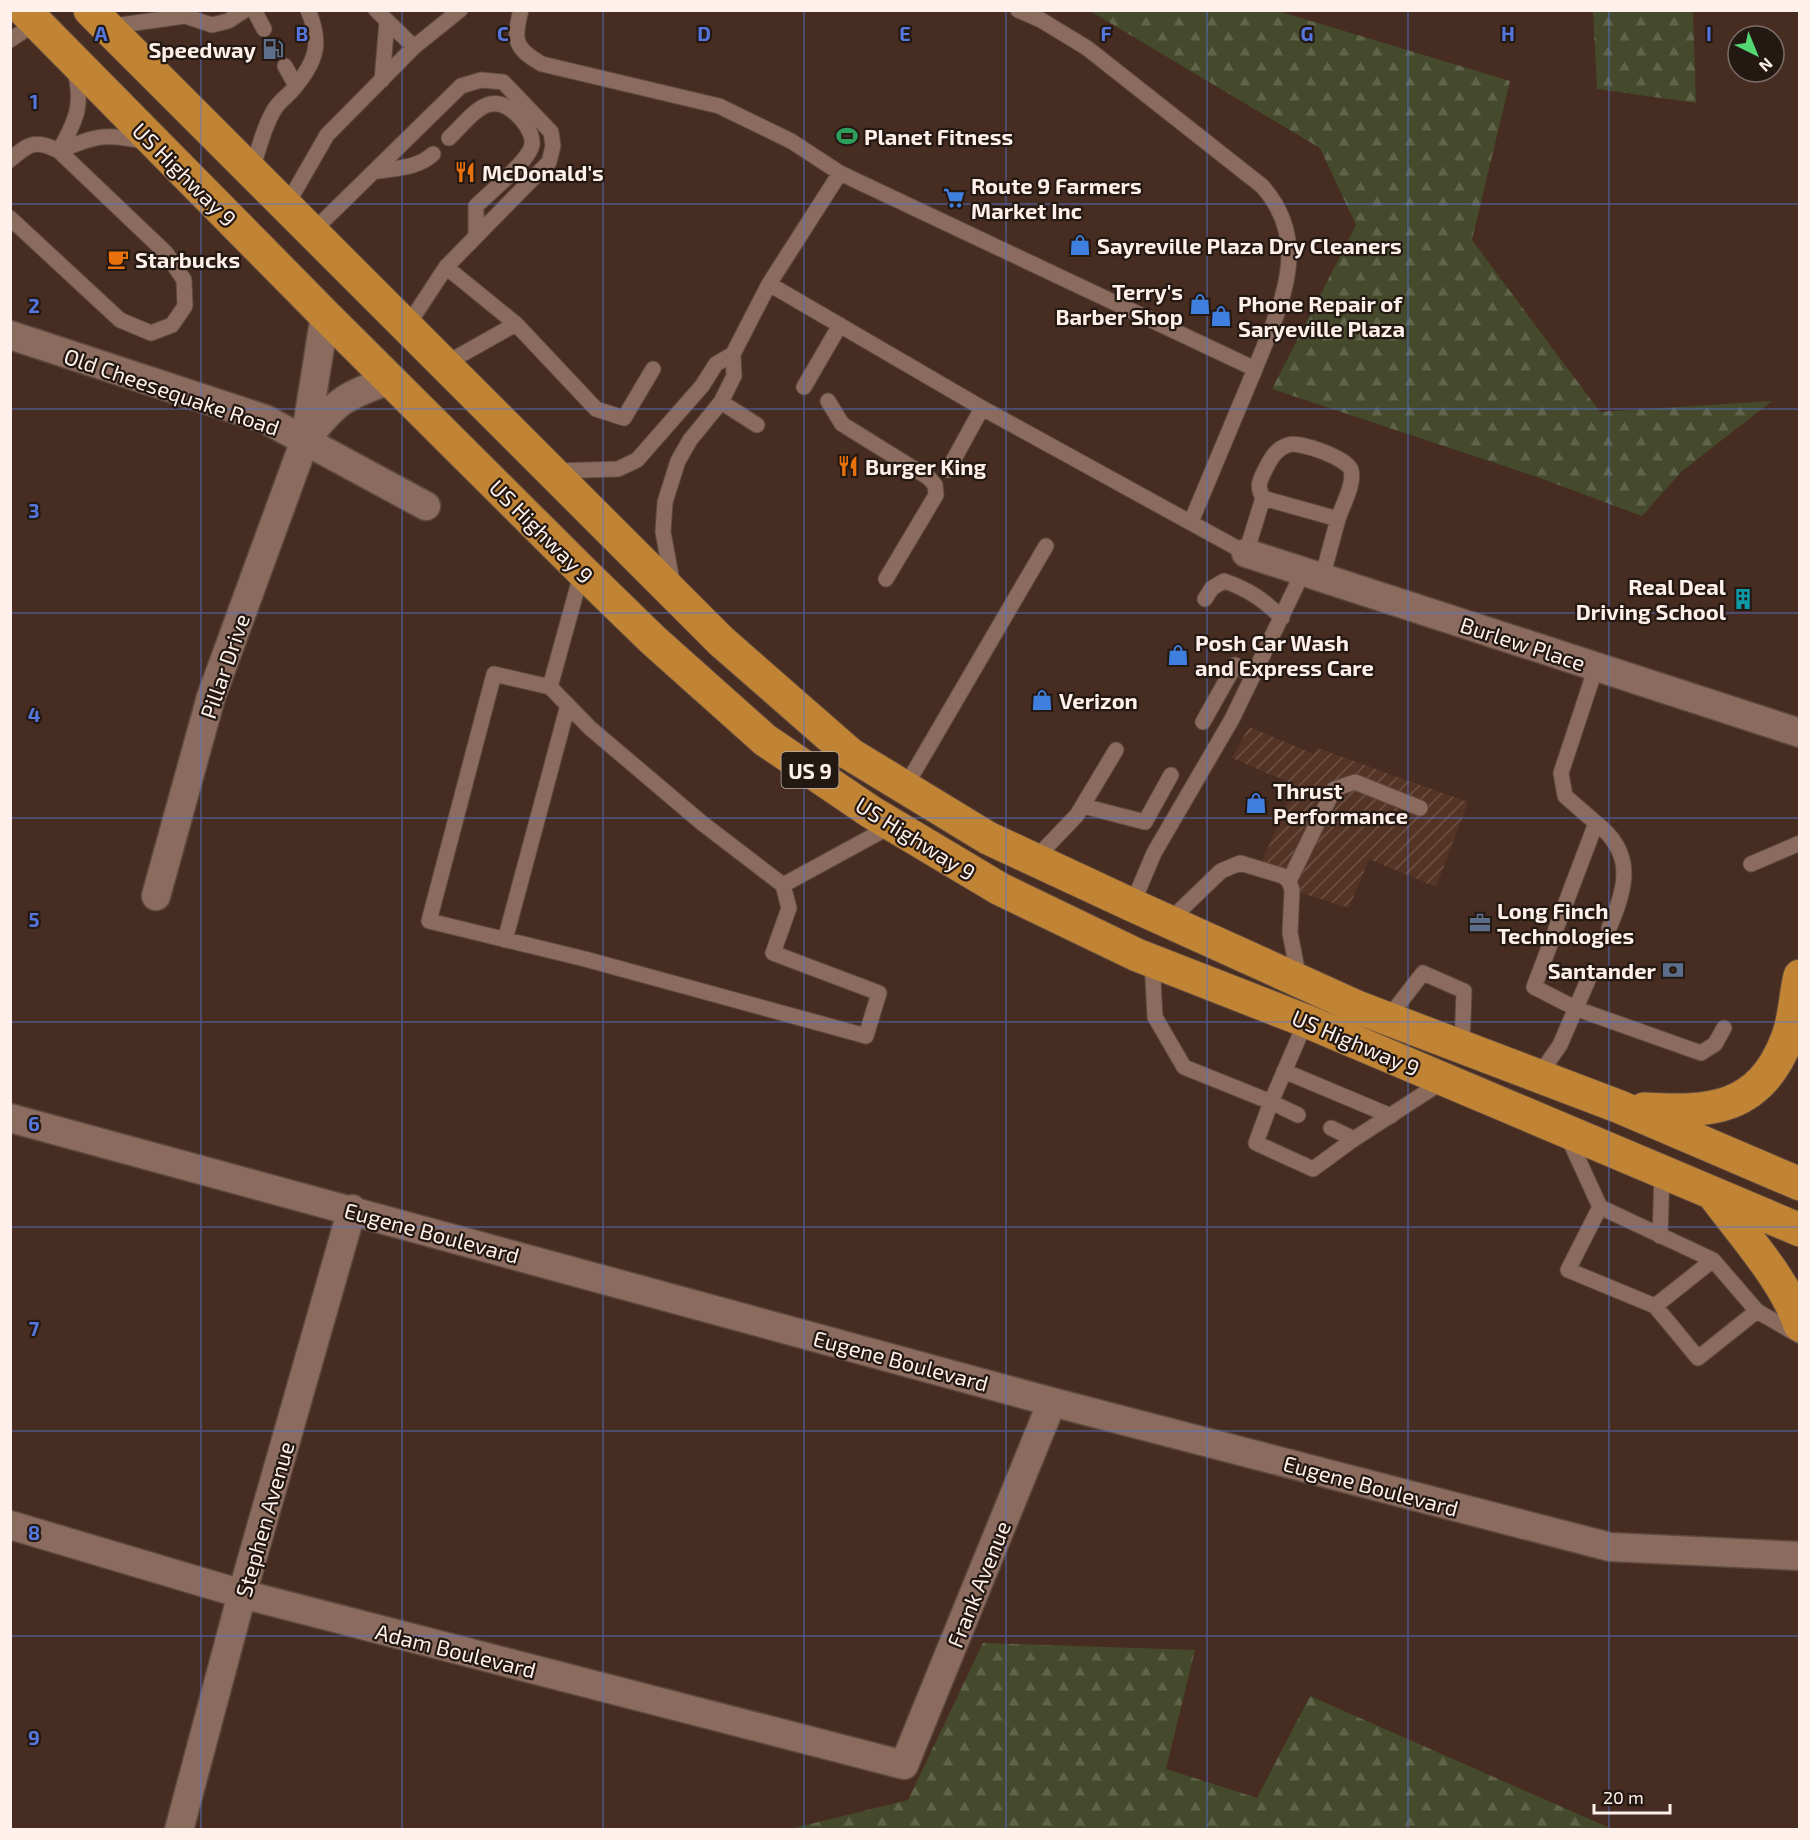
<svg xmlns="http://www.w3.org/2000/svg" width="1810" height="1840" viewBox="0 0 1810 1840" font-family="'Exo 2',sans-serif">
  <defs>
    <pattern id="industrial-furrows" width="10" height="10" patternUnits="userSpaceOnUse" patternTransform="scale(1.5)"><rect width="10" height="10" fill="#543425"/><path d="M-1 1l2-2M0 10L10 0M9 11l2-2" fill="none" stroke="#6e5245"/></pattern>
    <pattern id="forest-firs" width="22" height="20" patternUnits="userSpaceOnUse" patternTransform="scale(1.5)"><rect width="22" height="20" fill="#444a2b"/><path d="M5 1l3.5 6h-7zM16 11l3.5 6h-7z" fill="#60644a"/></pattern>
  </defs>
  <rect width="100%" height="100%" fill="#472c21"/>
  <!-- industrial -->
  <path fill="url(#industrial-furrows)" d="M1249,727L1314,754L1317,748L1468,802L1436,887L1369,859L1349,908L1292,890L1259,869L1295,785L1232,758Z"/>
  <!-- forest -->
  <path fill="url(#forest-firs)" d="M1090,11H1278L1510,81L1472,240L1600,412L1772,401L1681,472L1642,516L1537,477L1272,389L1356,225L1320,148Z
    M1593,11H1693L1696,103L1597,89Z
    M983,1643L1195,1650L1166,1769L1257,1798L1310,1696L1612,1829H790L908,1800Z"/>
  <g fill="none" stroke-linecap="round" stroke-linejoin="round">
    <defs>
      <path id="service" d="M254,10L264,29
        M521,10C513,40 514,48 542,64L719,106L791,141L840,173
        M1018,10L1041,20L1087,48L1262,186C1314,244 1279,308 1255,369
        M106,27L185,16L212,25L228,21L245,10
        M10,40L36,23
        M414,47L460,10
        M285,66L296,86
        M382,80L387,21
        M449,138C473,115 491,84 522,120C527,126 533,135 532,145C529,161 489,193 476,206V236
        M59,151C96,135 107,133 146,142
        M59,151C77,119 83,105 75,70
        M10,160C29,143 36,139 59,151L166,253L184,280L185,306L172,325L151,333L120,320L10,218
        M374,172C394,168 417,169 433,154
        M251,173C258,152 264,125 276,107C281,100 290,94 295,87C317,60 322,43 308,10
        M285,208L327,135L414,47L376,10
        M311,233L461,86L481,80L503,82L551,132L553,146L549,162L446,267L406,328
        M446,267L516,324L596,409L624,418L653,369
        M769,284L982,408L1246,553L1263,498L1338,519L1322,578
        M443,365L516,324
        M804,387L840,325
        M828,401L842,424L929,478L935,485L936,495L886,579
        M721,402L757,425
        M948,470L982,408
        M553,471L618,469L637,460L702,386L716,364L733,354
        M1263,498C1257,487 1259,482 1264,472C1270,460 1275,449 1288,445C1300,441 1347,458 1351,470C1355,484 1342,506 1338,519
        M673,586L663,532L665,502L678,461L690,440L721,402L734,376L733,354L769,284L840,173L1255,369L1191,522
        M1205,599L1212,588L1224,581C1248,589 1264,600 1282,618
        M1596,667L1561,773L1565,796L1596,823L1534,987L1577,1009L1701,1053L1715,1044L1724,1028
        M494,674L550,687L590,728L702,823L783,885L789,908L773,953L879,993L866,1036L585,959L429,921Z
        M550,687L582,571
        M1203,722L1235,665L1253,676
        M904,789L1046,546
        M1083,806L1145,822L1171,775
        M1596,823C1635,853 1627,887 1609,928
        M1034,860L1077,815L1116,750
        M1751,864L1800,843
        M1289,881L1334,789L1355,782L1420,808
        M783,885L893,825
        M1132,905L1154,853L1232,719L1303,572
        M1169,921L1221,871L1240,863L1283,876L1289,881L1292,890L1290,933L1299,979
        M505,940L568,705
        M1152,961L1155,1017L1184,1067L1271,1102L1306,1021
        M1388,1018L1423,973L1464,991L1462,1047
        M1284,1071L1391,1116
        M1539,1075L1560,1045L1588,980
        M1298,1115L1271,1102L1256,1143L1313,1169L1354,1139
        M1331,1128L1354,1139L1445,1080
        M1567,1135L1600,1207L1713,1260L1757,1311L1800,1336
        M1600,1207L1568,1270L1655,1306L1698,1358L1757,1311
        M1660,1236L1662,1172
        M1655,1306L1713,1260"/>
      <path id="minor" d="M10,335L265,419L426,506
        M307,438C337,401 344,396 390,380
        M1246,553L1800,733
        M156,896L211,697L305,440L325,315
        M10,1118L1052,1402L1610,1547L1800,1556
        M10,1525L242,1594L904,1765L1052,1402
        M179,1830L242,1594L352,1209"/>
      <path id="trunk" d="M24,10L325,315L582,571L653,640L765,740L871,812L1000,889L1137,955L1306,1021L1800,1230
        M90,10L721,641L850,754L988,838L1132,905L1357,1007L1620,1107L1800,1184
        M1644,1109C1710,1113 1760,1110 1787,1039C1795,1020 1795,996 1800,976
        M1714,1195C1742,1233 1785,1280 1800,1325"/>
    </defs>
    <!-- service casing -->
    <use href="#service" stroke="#5e493f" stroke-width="17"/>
    <!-- minor casing -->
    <use href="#minor" stroke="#5e493f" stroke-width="31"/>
    <!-- trunk casing -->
    <use href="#trunk" stroke="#5e493f" stroke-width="35"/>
    <!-- service -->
    <use href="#service" stroke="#8a6b5e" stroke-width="15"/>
    <!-- minor -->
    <use href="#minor" stroke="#8a6b5e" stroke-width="28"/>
    <!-- trunk -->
    <use href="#trunk" stroke="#c18434" stroke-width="33"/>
  </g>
  <!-- grid -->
  <path fill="none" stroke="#5576dc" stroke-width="1.5" stroke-opacity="0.55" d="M201,10V1830M402,10V1830M603,10V1830M804,10V1830M1006,10V1830M1207,10V1830M1408,10V1830M1609,10V1830M10,204H1800M10,409H1800M10,613H1800M10,818H1800M10,1022H1800M10,1227H1800M10,1431H1800M10,1636H1800"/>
  <!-- icons -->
  <defs>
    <symbol id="fuel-bare" viewBox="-9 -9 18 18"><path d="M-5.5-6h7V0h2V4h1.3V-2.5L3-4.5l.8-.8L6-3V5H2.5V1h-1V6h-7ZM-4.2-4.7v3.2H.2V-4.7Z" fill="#5c6f8a" stroke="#241813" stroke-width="2.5" paint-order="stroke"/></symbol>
    <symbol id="stadium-bare" viewBox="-9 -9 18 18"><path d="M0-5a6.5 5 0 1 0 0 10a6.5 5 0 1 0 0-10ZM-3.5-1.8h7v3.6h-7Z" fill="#2e9e5b" stroke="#241813" stroke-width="2.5" paint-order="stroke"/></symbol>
    <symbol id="restaurant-bare" viewBox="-9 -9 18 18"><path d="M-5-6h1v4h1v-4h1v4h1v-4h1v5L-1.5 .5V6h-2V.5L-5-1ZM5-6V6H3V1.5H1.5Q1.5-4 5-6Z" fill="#e8710a" stroke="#241813" stroke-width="2.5" paint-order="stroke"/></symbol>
    <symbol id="supermarket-bare" viewBox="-9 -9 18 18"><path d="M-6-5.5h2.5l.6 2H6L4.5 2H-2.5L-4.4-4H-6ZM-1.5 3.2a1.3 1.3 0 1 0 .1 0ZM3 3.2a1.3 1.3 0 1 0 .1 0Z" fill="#3f7fe0" stroke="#241813" stroke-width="2.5" paint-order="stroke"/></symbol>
    <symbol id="shop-bare" viewBox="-9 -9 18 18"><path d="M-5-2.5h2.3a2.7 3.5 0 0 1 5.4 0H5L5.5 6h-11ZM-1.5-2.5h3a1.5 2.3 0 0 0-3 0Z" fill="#3f7fe0" stroke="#241813" stroke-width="2.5" paint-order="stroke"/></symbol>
    <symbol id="cafe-bare" viewBox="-9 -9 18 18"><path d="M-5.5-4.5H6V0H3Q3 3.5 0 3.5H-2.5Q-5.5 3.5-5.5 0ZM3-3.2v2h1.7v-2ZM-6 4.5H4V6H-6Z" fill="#e8710a" stroke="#241813" stroke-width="2.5" paint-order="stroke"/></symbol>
    <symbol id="building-bare" viewBox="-9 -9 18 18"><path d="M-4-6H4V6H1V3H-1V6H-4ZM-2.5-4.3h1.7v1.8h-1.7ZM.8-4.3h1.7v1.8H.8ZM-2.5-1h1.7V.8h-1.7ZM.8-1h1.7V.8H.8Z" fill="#0f9aa8" stroke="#241813" stroke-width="2.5" paint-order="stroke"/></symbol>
    <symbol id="office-bare" viewBox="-9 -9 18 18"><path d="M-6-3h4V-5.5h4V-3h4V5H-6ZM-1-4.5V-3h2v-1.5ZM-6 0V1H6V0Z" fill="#5c6f8a" stroke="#241813" stroke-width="2.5" paint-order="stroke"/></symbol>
    <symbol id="bank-bare" viewBox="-9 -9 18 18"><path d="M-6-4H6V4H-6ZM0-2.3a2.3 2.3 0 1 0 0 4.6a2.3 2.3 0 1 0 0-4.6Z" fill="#5c6f8a" stroke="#241813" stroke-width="2.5" paint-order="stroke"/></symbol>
  </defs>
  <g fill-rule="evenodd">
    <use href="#fuel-bare" x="258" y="34" width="30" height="30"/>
    <use href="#stadium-bare" x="832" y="121" width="30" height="30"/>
    <use href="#restaurant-bare" x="450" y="157" width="30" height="30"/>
    <use href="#supermarket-bare" x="939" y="183" width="30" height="30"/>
    <use href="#shop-bare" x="1065" y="230" width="30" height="30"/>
    <use href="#cafe-bare" x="103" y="244" width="30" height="30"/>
    <use href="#shop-bare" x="1185" y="289" width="30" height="30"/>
    <use href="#shop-bare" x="1206" y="301" width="30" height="30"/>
    <use href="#restaurant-bare" x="833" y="451" width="30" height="30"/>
    <use href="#building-bare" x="1728" y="584" width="30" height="30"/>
    <use href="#shop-bare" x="1163" y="640" width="30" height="30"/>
    <use href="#shop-bare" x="1027" y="685" width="30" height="30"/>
    <use href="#shop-bare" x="1241" y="788" width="30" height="30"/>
    <use href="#office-bare" x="1465" y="908" width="30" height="30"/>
    <use href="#bank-bare" x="1658" y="955" width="30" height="30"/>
  </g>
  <g text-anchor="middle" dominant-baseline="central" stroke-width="4.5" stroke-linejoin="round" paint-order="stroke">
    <!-- shield labels -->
    <rect fill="#241813" stroke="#bdafaa" stroke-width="1.5" x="781.5" y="752" width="57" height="36" rx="4.5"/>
    <g font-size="21" font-weight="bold" fill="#fef0ea">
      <text x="810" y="770">US 9</text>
    </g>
    <!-- poi labels -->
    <g font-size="22" font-weight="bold" fill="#fef0ea" stroke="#241813" text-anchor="start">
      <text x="256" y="49" text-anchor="end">Speedway</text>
      <text x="864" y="136">Planet Fitness</text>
      <text x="482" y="172">McDonald's</text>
      <text x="971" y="185">Route 9 Farmers<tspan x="971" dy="25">Market Inc</tspan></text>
      <text x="1097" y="245">Sayreville Plaza Dry Cleaners</text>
      <text x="135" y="259">Starbucks</text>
      <text x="1183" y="291" text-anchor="end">Terry's<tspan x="1183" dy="25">Barber Shop</tspan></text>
      <text x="1238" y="303">Phone Repair of<tspan x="1238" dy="25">Saryeville Plaza</tspan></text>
      <text x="865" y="466">Burger King</text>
      <text x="1726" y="586" text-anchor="end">Real Deal<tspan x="1726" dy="25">Driving School</tspan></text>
      <text x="1195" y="642">Posh Car Wash<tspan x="1195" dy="25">and Express Care</tspan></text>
      <text x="1059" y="700">Verizon</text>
      <text x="1273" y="790">Thrust<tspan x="1273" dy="25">Performance</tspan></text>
      <text x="1497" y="910">Long Finch<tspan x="1497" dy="25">Technologies</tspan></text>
      <text x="1656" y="970" text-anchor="end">Santander</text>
    </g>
    <!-- street labels -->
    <g font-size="22" fill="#fef0ea" stroke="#241813">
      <text transform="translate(185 174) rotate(45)">US Highway 9</text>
      <text transform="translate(172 391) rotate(19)">Old Cheesequake Road</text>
      <text transform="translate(542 531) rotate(45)">US Highway 9</text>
      <text transform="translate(1523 643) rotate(18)">Burlew Place</text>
      <text transform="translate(224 666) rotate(-71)">Pillar Drive</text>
      <text transform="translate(916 838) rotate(32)">US Highway 9</text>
      <text transform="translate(1356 1042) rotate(23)">US Highway 9</text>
      <text transform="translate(432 1232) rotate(15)">Eugene Boulevard</text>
      <text transform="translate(901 1360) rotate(15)">Eugene Boulevard</text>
      <text transform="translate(1371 1485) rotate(15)">Eugene Boulevard</text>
      <text transform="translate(264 1519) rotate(-74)">Stephen Avenue</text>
      <text transform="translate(978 1584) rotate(-68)">Frank Avenue</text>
      <text transform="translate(456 1650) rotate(14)">Adam Boulevard</text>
    </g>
  </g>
  <g font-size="20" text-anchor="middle" font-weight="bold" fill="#5576dc" stroke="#241813" stroke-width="4.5" stroke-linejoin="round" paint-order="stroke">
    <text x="101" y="41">A</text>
    <text x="302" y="41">B</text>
    <text x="503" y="41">C</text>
    <text x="704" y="41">D</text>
    <text x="905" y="41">E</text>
    <text x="1106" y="41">F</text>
    <text x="1307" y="41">G</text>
    <text x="1508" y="41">H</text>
    <text x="1709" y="41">I</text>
    <text x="34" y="109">1</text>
    <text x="34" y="313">2</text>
    <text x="34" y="518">3</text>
    <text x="34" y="722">4</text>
    <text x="34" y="927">5</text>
    <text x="34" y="1131">6</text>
    <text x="34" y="1336">7</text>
    <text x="34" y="1540">8</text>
    <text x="34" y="1745">9</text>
  </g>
  <!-- border -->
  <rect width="1810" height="1840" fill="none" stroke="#fef0ea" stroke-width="24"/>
  <!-- north arrow -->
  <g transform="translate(1756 54) rotate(137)"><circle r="28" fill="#241813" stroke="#7b6e69" stroke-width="1.5"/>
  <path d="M0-4.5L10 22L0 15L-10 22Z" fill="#54d672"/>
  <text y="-9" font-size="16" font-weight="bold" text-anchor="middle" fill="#fef0ea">N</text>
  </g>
  <!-- scale -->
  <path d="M1594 1804v9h76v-9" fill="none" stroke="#fef0ea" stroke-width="3"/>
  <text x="1603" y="1804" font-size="18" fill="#fef0ea" stroke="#241813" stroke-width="4.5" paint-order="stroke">20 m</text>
</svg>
